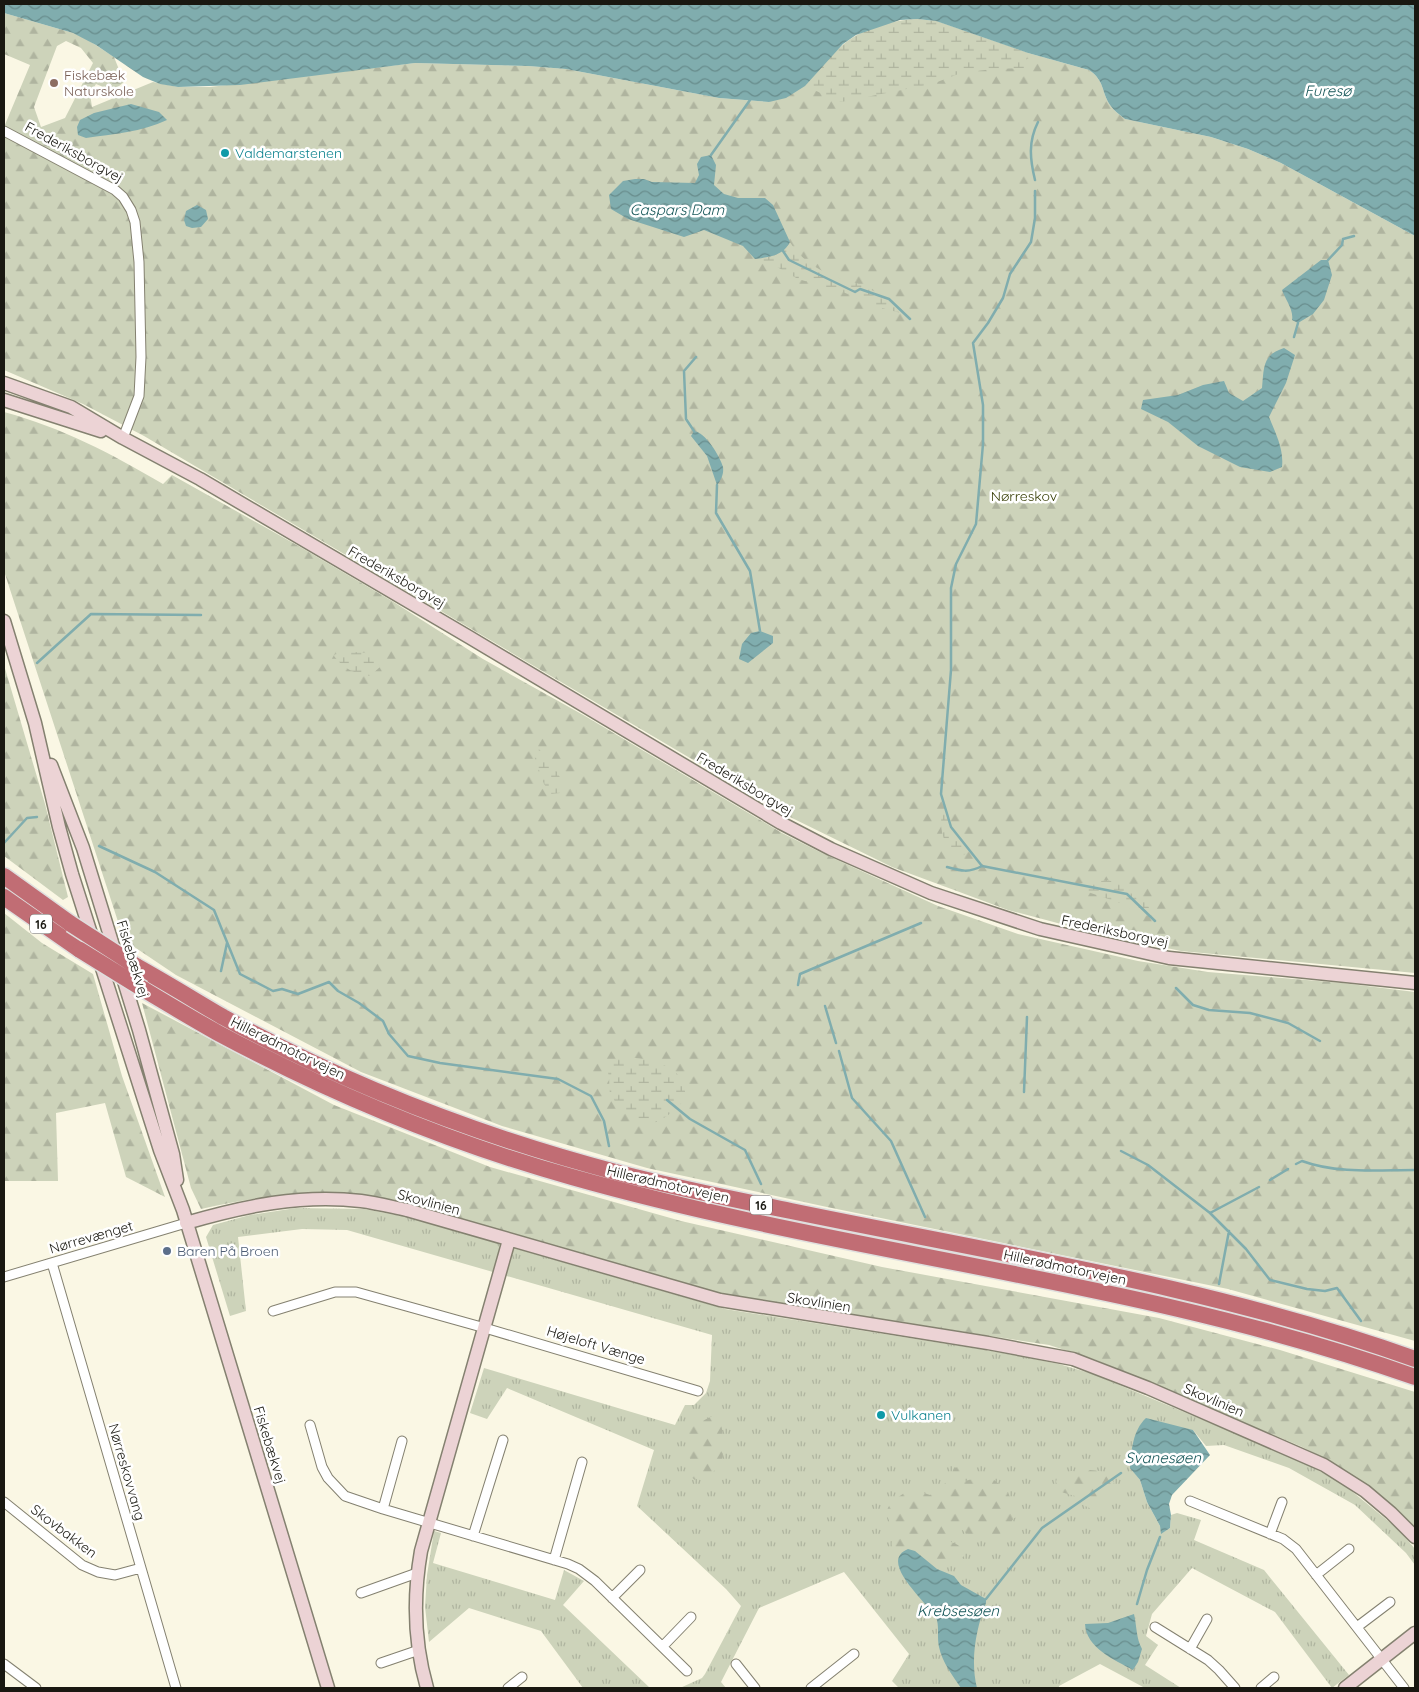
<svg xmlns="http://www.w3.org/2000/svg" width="1419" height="1692" viewBox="0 0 1419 1692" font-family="Quicksand,sans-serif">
  <defs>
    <pattern id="grass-tufts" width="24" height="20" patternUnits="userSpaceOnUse" patternTransform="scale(1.25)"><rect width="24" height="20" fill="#cdd3ba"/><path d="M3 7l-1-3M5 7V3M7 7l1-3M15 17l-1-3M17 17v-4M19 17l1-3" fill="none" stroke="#afb49f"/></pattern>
    <pattern id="forest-firs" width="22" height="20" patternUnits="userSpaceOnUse" patternTransform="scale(1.25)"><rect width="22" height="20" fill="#cdd3ba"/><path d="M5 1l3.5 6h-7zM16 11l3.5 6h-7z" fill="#afb49f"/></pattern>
    <pattern id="wetland-marsh" width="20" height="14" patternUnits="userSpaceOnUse" patternTransform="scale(1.25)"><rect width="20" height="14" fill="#cdd3ba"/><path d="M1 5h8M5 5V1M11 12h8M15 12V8" fill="none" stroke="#afb49f"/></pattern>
    <pattern id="water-waves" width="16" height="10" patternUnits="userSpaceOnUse" patternTransform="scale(1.25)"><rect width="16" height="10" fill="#80adae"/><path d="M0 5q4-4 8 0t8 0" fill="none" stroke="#688c8c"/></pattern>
  </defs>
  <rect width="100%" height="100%" fill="#faf7e4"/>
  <!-- grass -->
  <path fill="url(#grass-tufts)" d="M296,1208L364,1209L407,1217L725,1309L998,1352L1059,1364L1093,1374L1301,1461L1343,1484L1398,1529L1415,1549V1565L1406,1553L1355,1505L1289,1468L1224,1445L1206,1446L1193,1430L1130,1467L1140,1480L1147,1502L1160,1526L1162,1533L1170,1528L1171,1515L1177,1513L1201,1520L1194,1540L1264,1570L1349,1675L1332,1688L1275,1612L1192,1568L1152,1614L1146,1636L1158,1645L1145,1665L1181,1688H1145L1100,1664L1059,1686V1688H899L892,1681L909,1654L844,1572L759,1608L721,1682L726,1688H680L702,1678L705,1674L741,1606L726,1589L637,1506L654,1450L507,1388L487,1419L470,1413L484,1368L675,1425L685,1405H694L706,1393L710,1381L712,1335L347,1230L302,1229L238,1237L246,1311L230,1316L206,1237L213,1225L250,1215Z
    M434,1531L441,1533L433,1563L555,1600L564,1570L584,1581L563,1605L650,1688H583L541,1631L469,1608L429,1642L425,1607L427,1575Z"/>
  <!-- forest -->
  <path fill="url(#forest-firs)" fill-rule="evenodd" d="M4,13L73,33L85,38L114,57L124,82L113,91L96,84L90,94L92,107L153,82L178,87H210L415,63L528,66L566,69L719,98L769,102L833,54L936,21L1028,53L1089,70C1105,81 1101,91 1110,105C1114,111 1120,115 1125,119L1211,137L1248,149L1281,163L1415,236V973L1181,951L1095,933L1008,910L892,867L790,817L144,436L83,404L4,370V127L30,65L4,54ZM66,41L81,48L93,63L65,118L41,127L34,107L57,46Z
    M4,412C63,428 110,453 163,484L172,475L302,548L392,601L483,659L585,716L782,833L822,853L938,906L1018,934L1138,961L1208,972L1342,983L1415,992V1341L1228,1289L827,1207L647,1168L502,1126L361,1072L176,975L124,940L4,571Z
    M4,665L45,804L68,897L63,900L4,856Z
    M4,913L42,943L93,974L122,1076L165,1197L126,1177L105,1103L56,1113L58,1181H4Z
    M142,1003L334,1105L490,1167L681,1221L882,1267L1159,1318L1280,1350L1415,1392V1528C1381,1492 1345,1468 1300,1446L1096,1360L1049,1345L726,1295L395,1200C381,1198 367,1195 353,1194C302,1190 251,1198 201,1209L191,1188Z
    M718,1414C723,1424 726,1455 720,1466C715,1473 701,1475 695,1480L689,1475L686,1471L691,1463L689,1455L693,1451L692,1443L683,1440L679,1431L681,1427L693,1426L714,1415Z
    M958,1467L962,1470L965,1481L973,1479V1473L975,1470C996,1477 1011,1493 1018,1513C1012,1523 1003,1527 998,1538C984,1537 969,1540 960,1527L953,1526C949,1532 948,1535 951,1542C959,1545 964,1547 964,1556L955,1562L949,1560L941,1569L911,1548L905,1549L900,1552L893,1550C890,1541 893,1542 893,1535C893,1527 887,1519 887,1512C887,1501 912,1487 921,1487L924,1493L930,1495C941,1489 950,1480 954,1468Z
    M1090,1470L1100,1471L1114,1482C1112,1494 1104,1503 1094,1510L1081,1504L1075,1496L1061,1492L1056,1482L1057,1478L1071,1471L1076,1472L1079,1475Z"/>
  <!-- wetland -->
  <path fill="url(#wetland-marsh)" d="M917,19L936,21L1028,53L1026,68L993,69L961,73L932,84L841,102L805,86C817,72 830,55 845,43C864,28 893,20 917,19Z
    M790,242C800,259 818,270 836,277C847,281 859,283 870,289C882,295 892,304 901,313L874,306L843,292L798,279L777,267L755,259C769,257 783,256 790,242Z
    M336,651C354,656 369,644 380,667L370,676C353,673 344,669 334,656Z
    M538,748L553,765L562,781L560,793L551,794L544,784L533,753Z
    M942,811L947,814L950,826L962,838L968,852L961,857C943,846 939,832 942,811Z
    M1108,880C1126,886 1148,894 1152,916L1136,914L1123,904L1079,889L1077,884Z
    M619,1057C639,1057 668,1061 681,1078C684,1083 685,1092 686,1097C680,1107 660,1124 648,1124C635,1124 615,1105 610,1093C608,1086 611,1079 607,1070Z"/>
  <!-- water -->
  <path fill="url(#water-waves)" d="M4,4H1415V236L1281,163L1248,149L1211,137L1125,119C1120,115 1114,111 1110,105C1101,91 1105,81 1089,70L1028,53L936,21L917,19L900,20L856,35L843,44L805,86L786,98L769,102L719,98L566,69L528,66L415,63L240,85L178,87L160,84L143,77L96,45L73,33L4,13Z
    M131,104L159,112L167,120C142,132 113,134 86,138L78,135L77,127L80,120L94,113Z
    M711,155L716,165L714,185L724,194L738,198H765L773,205L790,242C783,256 769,257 755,259L743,246L704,230L684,237L628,219L611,209L609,195L623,181L635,179H644L652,182L695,183L699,175L697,164L701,157Z
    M197,205L206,210L208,219L201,227L192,228L186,226L184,220L186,211Z
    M1321,260H1328L1332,275L1324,300L1313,314L1298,323L1292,320C1294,310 1285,299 1282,290Z
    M1284,348L1295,355L1286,383L1269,417C1276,434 1284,449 1282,467L1270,472L1240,467L1198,446L1168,422L1141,409L1143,400L1178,395L1203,385L1224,381L1229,393L1243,401L1262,388C1264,368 1262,355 1284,348Z
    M694,431C705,432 720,456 723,467C724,474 721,480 717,485L707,456L691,436Z
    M760,631L773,636V643L748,663L739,659L742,644L751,633Z
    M1146,1418L1193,1430L1210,1455L1172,1495L1169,1504L1171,1515L1170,1528L1161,1534L1160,1526L1147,1502L1140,1480L1130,1468C1131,1451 1133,1430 1146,1418Z
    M908,1549L915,1551L937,1569L954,1576L961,1585L986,1599V1603C976,1629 970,1660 977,1688H961C953,1676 942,1662 939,1647C937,1638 939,1629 937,1620C931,1605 876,1562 908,1549Z
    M1134,1614C1137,1627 1136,1638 1142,1649L1138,1662L1133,1670C1115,1660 1086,1648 1085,1624L1108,1623Z"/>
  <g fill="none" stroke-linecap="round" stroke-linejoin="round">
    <!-- stream -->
    <path stroke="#80adae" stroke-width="2.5" d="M711,155L750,100
      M1035,180C1030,159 1028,142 1038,122
      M783,251L789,260L855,292L860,289L889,299L910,319
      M1328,260L1342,245L1343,239L1354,236
      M1294,337L1298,323
      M694,431L686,419L684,371L696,357
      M717,485L716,513L750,571L760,631
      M37,663L91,614L201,615
      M4,843L27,818L37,817
      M99,846L155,872L214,910L240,974L273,991L282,989L298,994L329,982L338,991L359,1003L383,1021L389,1034L408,1056L440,1063L558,1079L591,1096L604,1121L609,1146
      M982,866L1127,894L1155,921
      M947,867C961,871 969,873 982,866L951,827L941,794L951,670V588L956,564L976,524L983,444V405L973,343L988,323L1003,298L1010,274L1031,242L1035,218V191
      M221,971L227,943
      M798,985L800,974L921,923
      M1176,988L1193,1005L1209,1010L1250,1013L1288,1023L1320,1041
      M825,1006L836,1043
      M839,1051L852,1098L891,1141L925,1217
      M1024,1092L1027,1017
      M667,1100L690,1119L745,1150L761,1184
      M1121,1151L1148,1165L1210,1213L1246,1249L1270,1280L1307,1289L1325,1291L1337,1288L1361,1321
      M1296,1164L1302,1161C1337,1174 1378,1170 1415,1170
      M1270,1180L1288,1169
      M1210,1213L1259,1187
      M1219,1284L1229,1231
      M986,1599L1042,1528L1121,1473
      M1137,1604L1147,1570L1160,1537"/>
    <defs>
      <path id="street" d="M4,131L115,190L123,197L131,210L135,222L139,262L141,357L139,396L123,438
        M52,1263L176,1688
        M4,1277L186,1223
        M273,1311L335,1292H356L485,1328L698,1391
        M310,1425L322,1467L328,1478L345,1496L383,1509L568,1564L579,1569L595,1581L687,1671
        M1190,1501L1283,1539L1296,1549L1404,1688
        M4,1502L82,1565L98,1572L115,1575L141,1568
        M383,1509L402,1441
        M1270,1534L1282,1502
        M473,1536L503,1440
        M554,1560L582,1462
        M1316,1575L1349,1549
        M361,1593L417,1573
        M612,1598L640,1570
        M1155,1627L1208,1660L1219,1670L1235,1688
        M1357,1627L1390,1602
        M663,1646L691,1617
        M1190,1649L1207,1619
        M381,1663L419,1650
        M4,1664L36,1688
        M736,1664L755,1688
        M508,1688L522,1677
        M811,1688L854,1654
        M1261,1688L1274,1677"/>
      <path id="secondary" d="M4,383L71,407L123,438L200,479L469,637L781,823L831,849L931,893L1040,929L1169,958L1415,983
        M4,400L101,431
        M4,621L35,723L59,827L72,874L160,1150L183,1210L328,1688
        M51,765L83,848L139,1030L173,1154L177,1180
        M186,1223C244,1206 301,1194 361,1201C377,1203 392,1207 407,1210L720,1300L988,1343L1073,1359L1148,1388L1324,1465L1365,1491L1391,1513L1415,1537
        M427,1688C414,1643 413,1597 421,1551L509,1240
        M1345,1688L1415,1633"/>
      <path id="highway" d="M4,876L71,924
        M4,897L80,950
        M136,966C165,982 194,1000 223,1017C347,1085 482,1137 619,1173C676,1188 733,1199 791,1211C1000,1254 1214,1287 1415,1359
        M143,989C168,1004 193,1019 218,1033C330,1093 450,1143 572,1177C851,1256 1142,1280 1415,1377"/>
    </defs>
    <!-- street casing -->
    <use href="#street" stroke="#848170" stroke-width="11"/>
    <!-- secondary casing -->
    <use href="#secondary" stroke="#848170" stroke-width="15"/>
    <!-- highway casing -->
    <use href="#highway" stroke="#dfdfde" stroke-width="19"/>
    <!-- street -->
    <use href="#street" stroke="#fff" stroke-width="9"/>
    <!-- secondary -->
    <use href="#secondary" stroke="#ecd3d5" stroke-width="12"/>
    <!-- highway -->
    <use href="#highway" stroke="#c16d74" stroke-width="16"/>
    <defs>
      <path id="highway-bridge" d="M71,924L136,966
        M80,950L143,989"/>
    </defs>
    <!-- highway-bridge casing -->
    <use href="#highway-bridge" stroke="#dfdfde" stroke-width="19" stroke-linecap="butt"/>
    <!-- highway-bridge -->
    <use href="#highway-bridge" stroke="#c16d74" stroke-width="16"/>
  </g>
  <!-- markers -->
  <circle fill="#8d6e63" stroke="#fff" stroke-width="2" cx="54" cy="83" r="5"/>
  <g fill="#0f9aa8" stroke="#fff" stroke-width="2">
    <circle cx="225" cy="153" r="5"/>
    <circle cx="881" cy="1415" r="5"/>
  </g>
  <circle fill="#5c6f8a" stroke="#fff" stroke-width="2" cx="167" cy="1251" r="5"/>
  <g text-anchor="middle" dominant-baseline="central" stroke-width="5" stroke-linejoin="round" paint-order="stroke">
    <!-- shield labels -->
    <g fill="#fff" stroke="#5e5d58" stroke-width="1">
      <rect x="30" y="914.5" width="22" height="19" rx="4"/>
      <rect x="750" y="1195.5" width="22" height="19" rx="4"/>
    </g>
    <g font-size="12" font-weight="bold" fill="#191811">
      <text x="41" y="924">16</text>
      <text x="761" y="1205">16</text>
    </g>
    <!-- education labels -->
    <g font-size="14" fill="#785e54" stroke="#fff" text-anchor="start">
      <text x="64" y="75">Fiskebæk<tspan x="64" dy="16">Naturskole</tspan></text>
    </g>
    <!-- street labels -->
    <g font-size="14" fill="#191811" stroke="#fff">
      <text transform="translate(74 152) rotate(29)">Frederiksborgvej</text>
      <text transform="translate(397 577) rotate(30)">Frederiksborgvej</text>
      <text transform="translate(745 784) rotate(31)">Frederiksborgvej</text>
      <text transform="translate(1115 931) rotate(12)">Frederiksborgvej</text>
      <text transform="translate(133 959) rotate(73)">Fiskebækvej</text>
      <text transform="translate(288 1048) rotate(26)">Hillerødmotorvejen</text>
      <text transform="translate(668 1184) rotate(13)">Hillerødmotorvejen</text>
      <text transform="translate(429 1202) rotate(15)">Skovlinien</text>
      <text transform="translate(91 1237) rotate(-16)">Nørrevænget</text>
      <text transform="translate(1065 1267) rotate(12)">Hillerødmotorvejen</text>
      <text transform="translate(819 1302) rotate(9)">Skovlinien</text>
      <text transform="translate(596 1345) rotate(17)">Højeloft Vænge</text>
      <text transform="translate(1214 1400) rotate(23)">Skovlinien</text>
      <text transform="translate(270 1445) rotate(73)">Fiskebækvej</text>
      <text transform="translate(127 1472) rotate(74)">Nørreskovvang</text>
      <text transform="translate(64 1531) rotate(37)">Skovbakken</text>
    </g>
    <!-- culture labels -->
    <g font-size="14" fill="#0d838f" stroke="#fff" text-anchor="start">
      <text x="235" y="153">Valdemarstenen</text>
      <text x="891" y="1415">Vulkanen</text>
    </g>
    <!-- park labels -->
    <g font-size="14" fill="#333a00" stroke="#fff">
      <text x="1024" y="496">Nørreskov</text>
    </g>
    <!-- service labels -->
    <g font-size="14" fill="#4e5e75" stroke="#fff" text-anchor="start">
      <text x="177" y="1251">Baren På Broen</text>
    </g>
    <!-- water labels -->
    <g font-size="15" font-style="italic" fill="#18585a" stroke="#fff">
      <text x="1328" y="90">Furesø</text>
      <text x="677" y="209">Caspars Dam</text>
      <text x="1163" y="1457">Svanesøen</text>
      <text x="958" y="1610">Krebsesøen</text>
    </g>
  </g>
  <!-- border -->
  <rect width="1419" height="1692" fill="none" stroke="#191811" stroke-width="10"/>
</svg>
